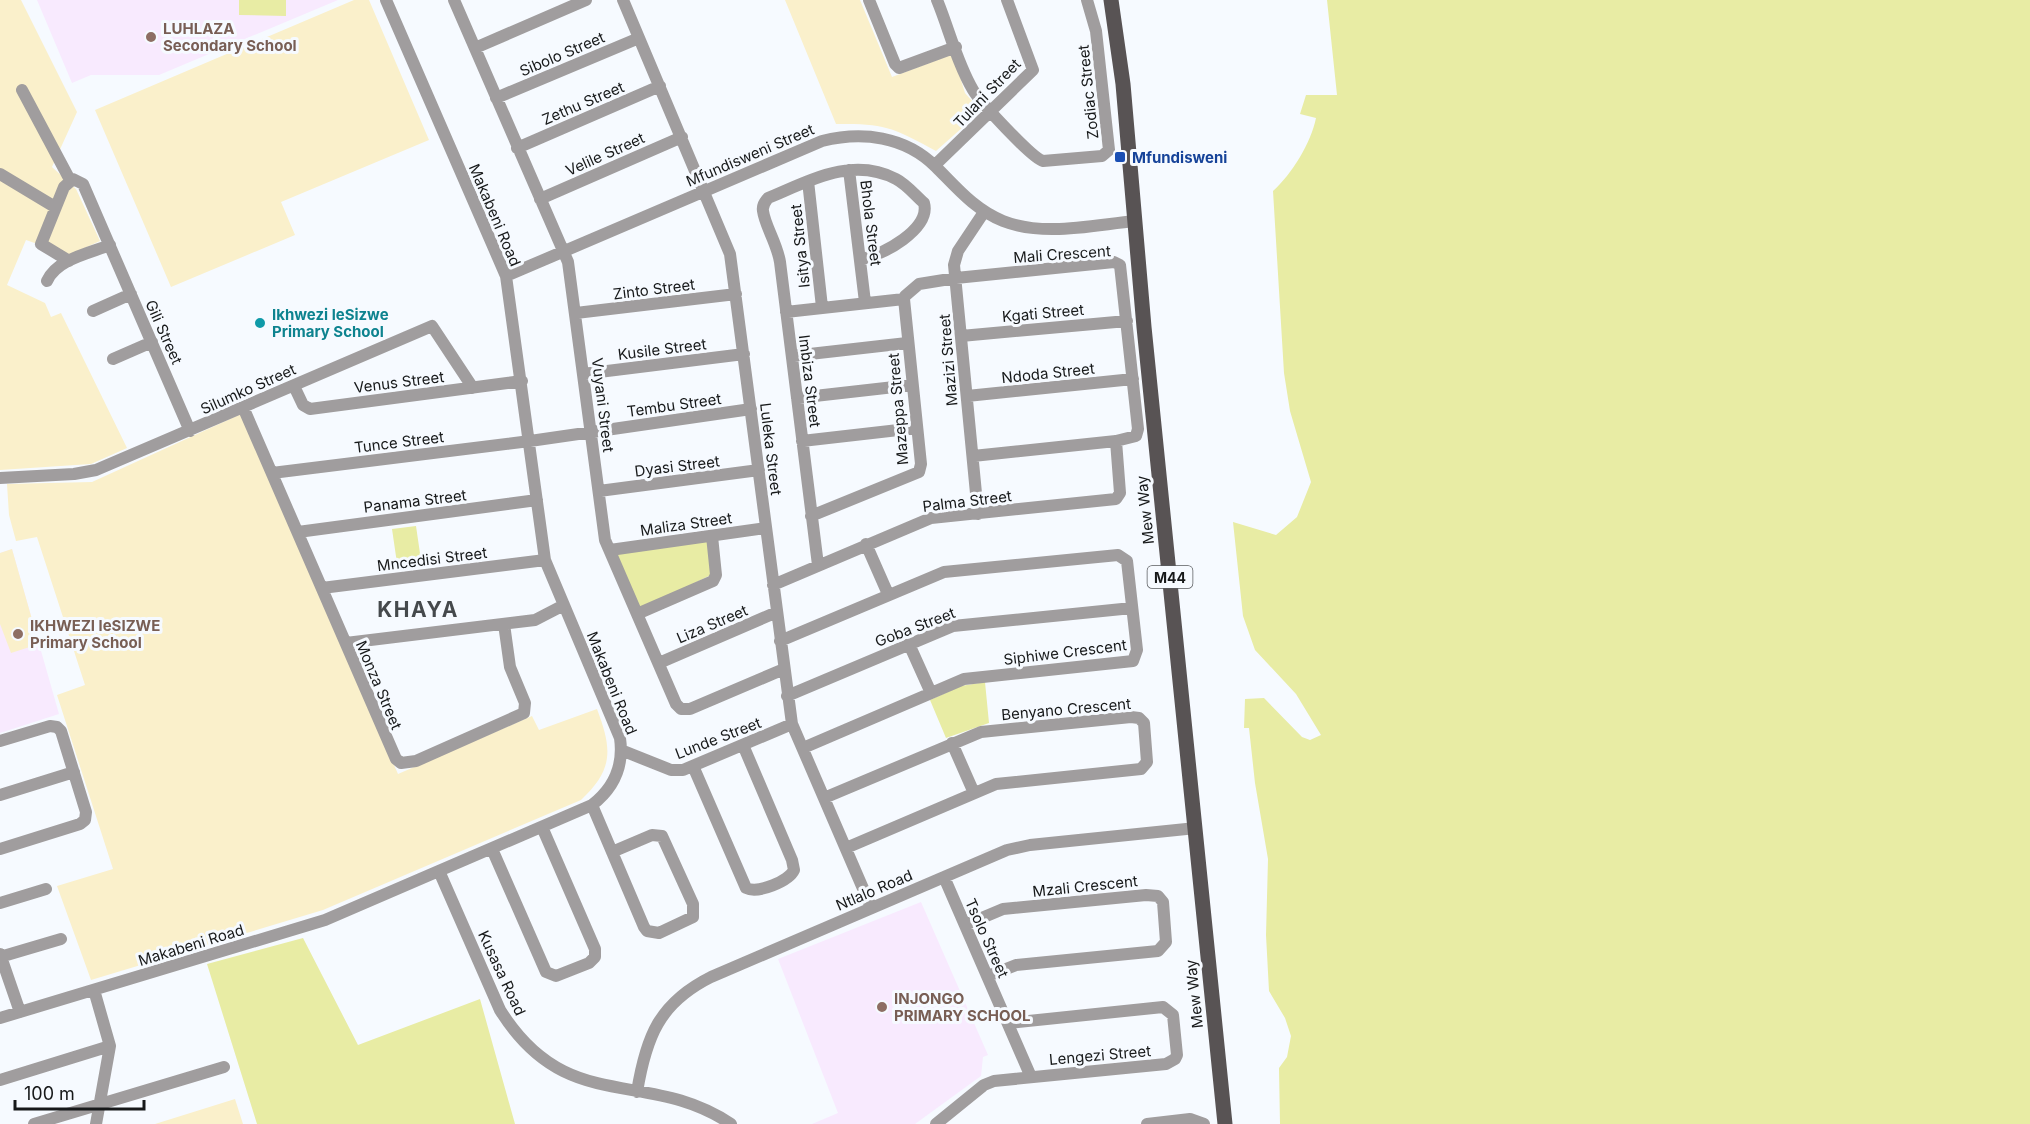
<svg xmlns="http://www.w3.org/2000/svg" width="2030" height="1124" viewBox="0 0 2030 1124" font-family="Inter,sans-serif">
  <rect width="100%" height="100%" fill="#f6faff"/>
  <!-- education -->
  <path fill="#f8eafe" d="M37,0H338L159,75H91L72,83Z
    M12,549L59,714L0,733V553Z
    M921,902L988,1055L983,1057L981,1076L915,1124H812L838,1113L778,959Z"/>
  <!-- green -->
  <path fill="#e8eca4" d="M239,0H286V16L239,15Z
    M1327,0H2030V1124H1280L1279,1068L1287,1057L1291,1036L1285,1018L1269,991L1266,935L1268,859L1255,783L1249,728H1244L1245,699L1264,698L1302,737L1310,740L1321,735L1296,694L1255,650L1243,616L1233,522L1276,535L1297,517L1311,482L1290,411L1284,373L1273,191C1292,174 1311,143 1316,118L1300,114L1306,95H1337Z
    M416,526L422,567L398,570L392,529Z
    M707,541L713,574L645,607L638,606L617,558L618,552Z
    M985,682L989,723L946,738L930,700L961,686Z
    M303,938L358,1045L480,999L515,1124H257L207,964Z"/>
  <!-- sand -->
  <path fill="#faf0cb" d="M0,0H21L77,112L52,167L76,189L100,241L69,255L26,240L7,285L45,303L51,317L61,313L127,448L91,464L0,470Z
    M354,0H369L429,140L281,202L295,235L171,287L95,110Z
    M785,0H860L892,77L953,54L965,93L981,111L936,151C894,128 885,123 836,124Z
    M241,414L398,774L532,716L539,730L597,709C612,749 614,769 581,800L323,910L91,980L57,886L113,869L57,695L85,685L37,537L16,541L9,515L7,484L92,482Z
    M12,549L39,644L11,653L0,624V553Z
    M235,1099L243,1124H155Z"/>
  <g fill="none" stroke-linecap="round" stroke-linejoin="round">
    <!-- minor -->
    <path stroke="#a09d9e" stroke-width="12" d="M454,0L568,262L605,540L676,704L681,709H690L784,669
      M623,0L730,254L792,724L871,907
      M869,0L895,64L899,68L956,47
      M937,0C949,29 957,63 973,90C980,102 1032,158 1043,161L1102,156L1109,150L1096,31L1087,0
      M475,48L586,0
      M22,90L70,180
      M496,98L639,38
      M517,148L660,86
      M935,165L1033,70L1007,0
      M849,170L865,302
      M0,174L55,207
      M808,181L822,307
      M540,199L682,137
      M69,261L41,244L64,187L73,179L83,184L190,431
      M506,276L822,141C862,131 905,136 936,167C957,188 975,210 1003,221C1044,237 1093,225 1135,221
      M47,281C57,259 90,253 110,245
      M904,299L905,296L919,284L956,278L1114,262L1120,265L1138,429L1136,436L1116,441L973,456
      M93,311L131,294
      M786,312L904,299
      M576,313L736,294
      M961,336L1127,321
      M792,356L907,343
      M113,359L152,342
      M583,374L744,354
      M294,386L303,405L310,409L522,381
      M967,396L1133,379
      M797,398L912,385
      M243,407L396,759L401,763L416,761L524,713L525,703L510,667L504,624
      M802,441L916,428
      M272,473L530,441L751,409
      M0,478L74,474L96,470L432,326L473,388
      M599,491L759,470
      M978,514L954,265L958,251L984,212
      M811,516L919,472L921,464L904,299
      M298,532L537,500
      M866,544L888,594
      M610,550L766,528
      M818,565L780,262C777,243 765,226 763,211C762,205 765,202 768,198C809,181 852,156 896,179C906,184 915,195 924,203C931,229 882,256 861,259
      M773,585L931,518L1116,499L1120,493L1116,441
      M322,588L545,560
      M637,614L713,581L716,575L712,536
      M780,641L944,572L1118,555L1127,561L1137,650L1133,661L964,679L803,748
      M346,643L535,620L564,605
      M909,644L931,693
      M659,663L777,612
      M787,696L953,626L1132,608
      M0,741L50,726L57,727L61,731L86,812L85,820L80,824L0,849
      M952,743L974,793
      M621,750L671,770H683L792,724
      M693,766L746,888C758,894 789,881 794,870L792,860L743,745
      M0,795L74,772
      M824,798L981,732L1131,717L1139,718L1144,723L1147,762L1141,769L996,784L846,848
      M592,805L644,927L647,931L659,933L693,917V904L662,836L652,835L612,852
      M492,849L546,972L556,976L589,963L595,957V949L542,827
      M439,871L500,1010C567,1117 646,1067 731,1124
      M944,877L1031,1077
      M0,903L46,889
      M965,925L1003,909L1146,895L1158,896L1163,902L1166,942L1158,951L1016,965L988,976
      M0,954L20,1012
      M0,957L61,939
      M94,990L110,1046L96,1124
      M0,1018L325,920L592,805C614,788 624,766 620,738L545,560L506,276L386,0
      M0,1080L110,1046
      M637,1092C646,1037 659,1003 711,977L1007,850L1030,845L1196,828
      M34,1124L224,1067
      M936,1124L984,1085L994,1081L1166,1064L1175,1059L1177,1055L1173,1015L1163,1007L1008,1023
      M1147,1124L1190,1119L1204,1124"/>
    <!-- major -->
    <path stroke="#585354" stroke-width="15" d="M1111,0L1123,84L1144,327L1225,1124"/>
  </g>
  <!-- markers -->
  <g fill="#8d6e63" stroke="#f6faff" stroke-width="2">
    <circle cx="151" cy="37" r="6"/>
    <circle cx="18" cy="634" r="6"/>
    <circle cx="882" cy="1007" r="6"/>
  </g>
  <rect fill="#1a4fb4" stroke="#f6faff" stroke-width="2" x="1114" y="151" width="12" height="12" rx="3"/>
  <circle fill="#0f9aa8" stroke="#f6faff" stroke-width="2" cx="260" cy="323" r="6"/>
  <g text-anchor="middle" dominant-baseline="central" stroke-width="6" stroke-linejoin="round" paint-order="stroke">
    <!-- shield labels -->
    <rect fill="#f6faff" stroke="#5a5c5f" stroke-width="1.5" x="1147.5" y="566" width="45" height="22" rx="4.5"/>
    <g font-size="14" font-weight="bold" fill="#17191a">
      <text x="1170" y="577">M44</text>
    </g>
    <!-- education labels -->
    <g font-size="15" font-weight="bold" fill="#785e54" stroke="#f6faff" text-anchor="start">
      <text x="163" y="28">LUHLAZA<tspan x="163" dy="17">Secondary School</tspan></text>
      <text x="30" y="625">IKHWEZI leSIZWE<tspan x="30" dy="17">Primary School</tspan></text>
      <text x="894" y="998">INJONGO<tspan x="894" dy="17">PRIMARY SCHOOL</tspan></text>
    </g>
    <!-- street labels -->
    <g font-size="15" fill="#17191a" stroke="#f6faff">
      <text transform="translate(562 54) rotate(-23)">Sibolo Street</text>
      <text transform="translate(1088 92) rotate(-96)">Zodiac Street</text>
      <text transform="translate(987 93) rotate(-46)">Tulani Street</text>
      <text transform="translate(583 103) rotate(-23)">Zethu Street</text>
      <text transform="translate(605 154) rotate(-24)">Velile Street</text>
      <text transform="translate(750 155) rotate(-23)">Mfundisweni Street</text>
      <text transform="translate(495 215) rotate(67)">Makabeni Road</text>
      <text transform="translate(871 223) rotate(83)">Bhola Street</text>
      <text transform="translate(800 246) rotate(-96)">Isitya Street</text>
      <text transform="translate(1062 254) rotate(-4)">Mali Crescent</text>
      <text transform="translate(654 289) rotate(-7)">Zinto Street</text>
      <text transform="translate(1043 313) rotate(-5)">Kgati Street</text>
      <text transform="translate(164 332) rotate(66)">Gili Street</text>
      <text transform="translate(662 349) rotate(-7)">Kusile Street</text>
      <text transform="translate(948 360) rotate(-95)">Mazizi Street</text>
      <text transform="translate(1048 373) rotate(-6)">Ndoda Street</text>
      <text transform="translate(810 381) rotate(83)">Imbiza Street</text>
      <text transform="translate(399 382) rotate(-7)">Venus Street</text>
      <text transform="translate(248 389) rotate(-24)">Silumko Street</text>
      <text transform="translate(603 405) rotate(83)">Vuyani Street</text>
      <text transform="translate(674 405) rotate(-8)">Tembu Street</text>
      <text transform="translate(898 409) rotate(-95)">Mazeppa Street</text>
      <text transform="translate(399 442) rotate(-7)">Tunce Street</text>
      <text transform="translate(771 449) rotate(83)">Luleka Street</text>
      <text transform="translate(677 466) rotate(-7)">Dyasi Street</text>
      <text transform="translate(415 501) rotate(-7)">Panama Street</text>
      <text transform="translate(967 501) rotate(-7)">Palma Street</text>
      <text transform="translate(1145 510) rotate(-96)">Mew Way</text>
      <text transform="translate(686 524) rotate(-8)">Maliza Street</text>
      <text transform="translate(432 559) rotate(-7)">Mncedisi Street</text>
      <text transform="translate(712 624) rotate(-23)">Liza Street</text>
      <text transform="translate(915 627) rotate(-21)">Goba Street</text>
      <text transform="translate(1065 652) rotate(-7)">Siphiwe Crescent</text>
      <text transform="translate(612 683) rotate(68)">Makabeni Road</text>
      <text transform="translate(379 685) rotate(67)">Monza Street</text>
      <text transform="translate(1066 709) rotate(-5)">Benyano Crescent</text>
      <text transform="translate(718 738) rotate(-21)">Lunde Street</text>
      <text transform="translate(1085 886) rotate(-6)">Mzali Crescent</text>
      <text transform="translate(874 890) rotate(-23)">Ntlalo Road</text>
      <text transform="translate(987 938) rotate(66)">Tsolo Street</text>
      <text transform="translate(191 945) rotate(-17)">Makabeni Road</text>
      <text transform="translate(502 973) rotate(65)">Kusasa Road</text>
      <text transform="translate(1194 994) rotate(-96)">Mew Way</text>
      <text transform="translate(1100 1055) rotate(-5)">Lengezi Street</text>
    </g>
    <!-- transit labels -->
    <g font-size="15" font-weight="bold" fill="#164399" stroke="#f6faff" text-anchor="start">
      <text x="1132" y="157">Mfundisweni</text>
    </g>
    <!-- culture labels -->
    <g font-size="15" font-weight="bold" fill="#0d838f" stroke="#f6faff" text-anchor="start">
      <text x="272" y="314">Ikhwezi leSizwe<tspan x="272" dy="17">Primary School</tspan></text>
    </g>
    <!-- district labels -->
    <g font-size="21" font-weight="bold" letter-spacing="1.5" fill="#45494c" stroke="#f6faff">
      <text x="418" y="609">KHAYA</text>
    </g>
  </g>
  <!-- scale -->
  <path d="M15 1100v9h129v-9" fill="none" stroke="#17191a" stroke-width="3"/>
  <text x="24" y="1100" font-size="18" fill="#17191a" stroke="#f6faff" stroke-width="4.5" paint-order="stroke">100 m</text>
</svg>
